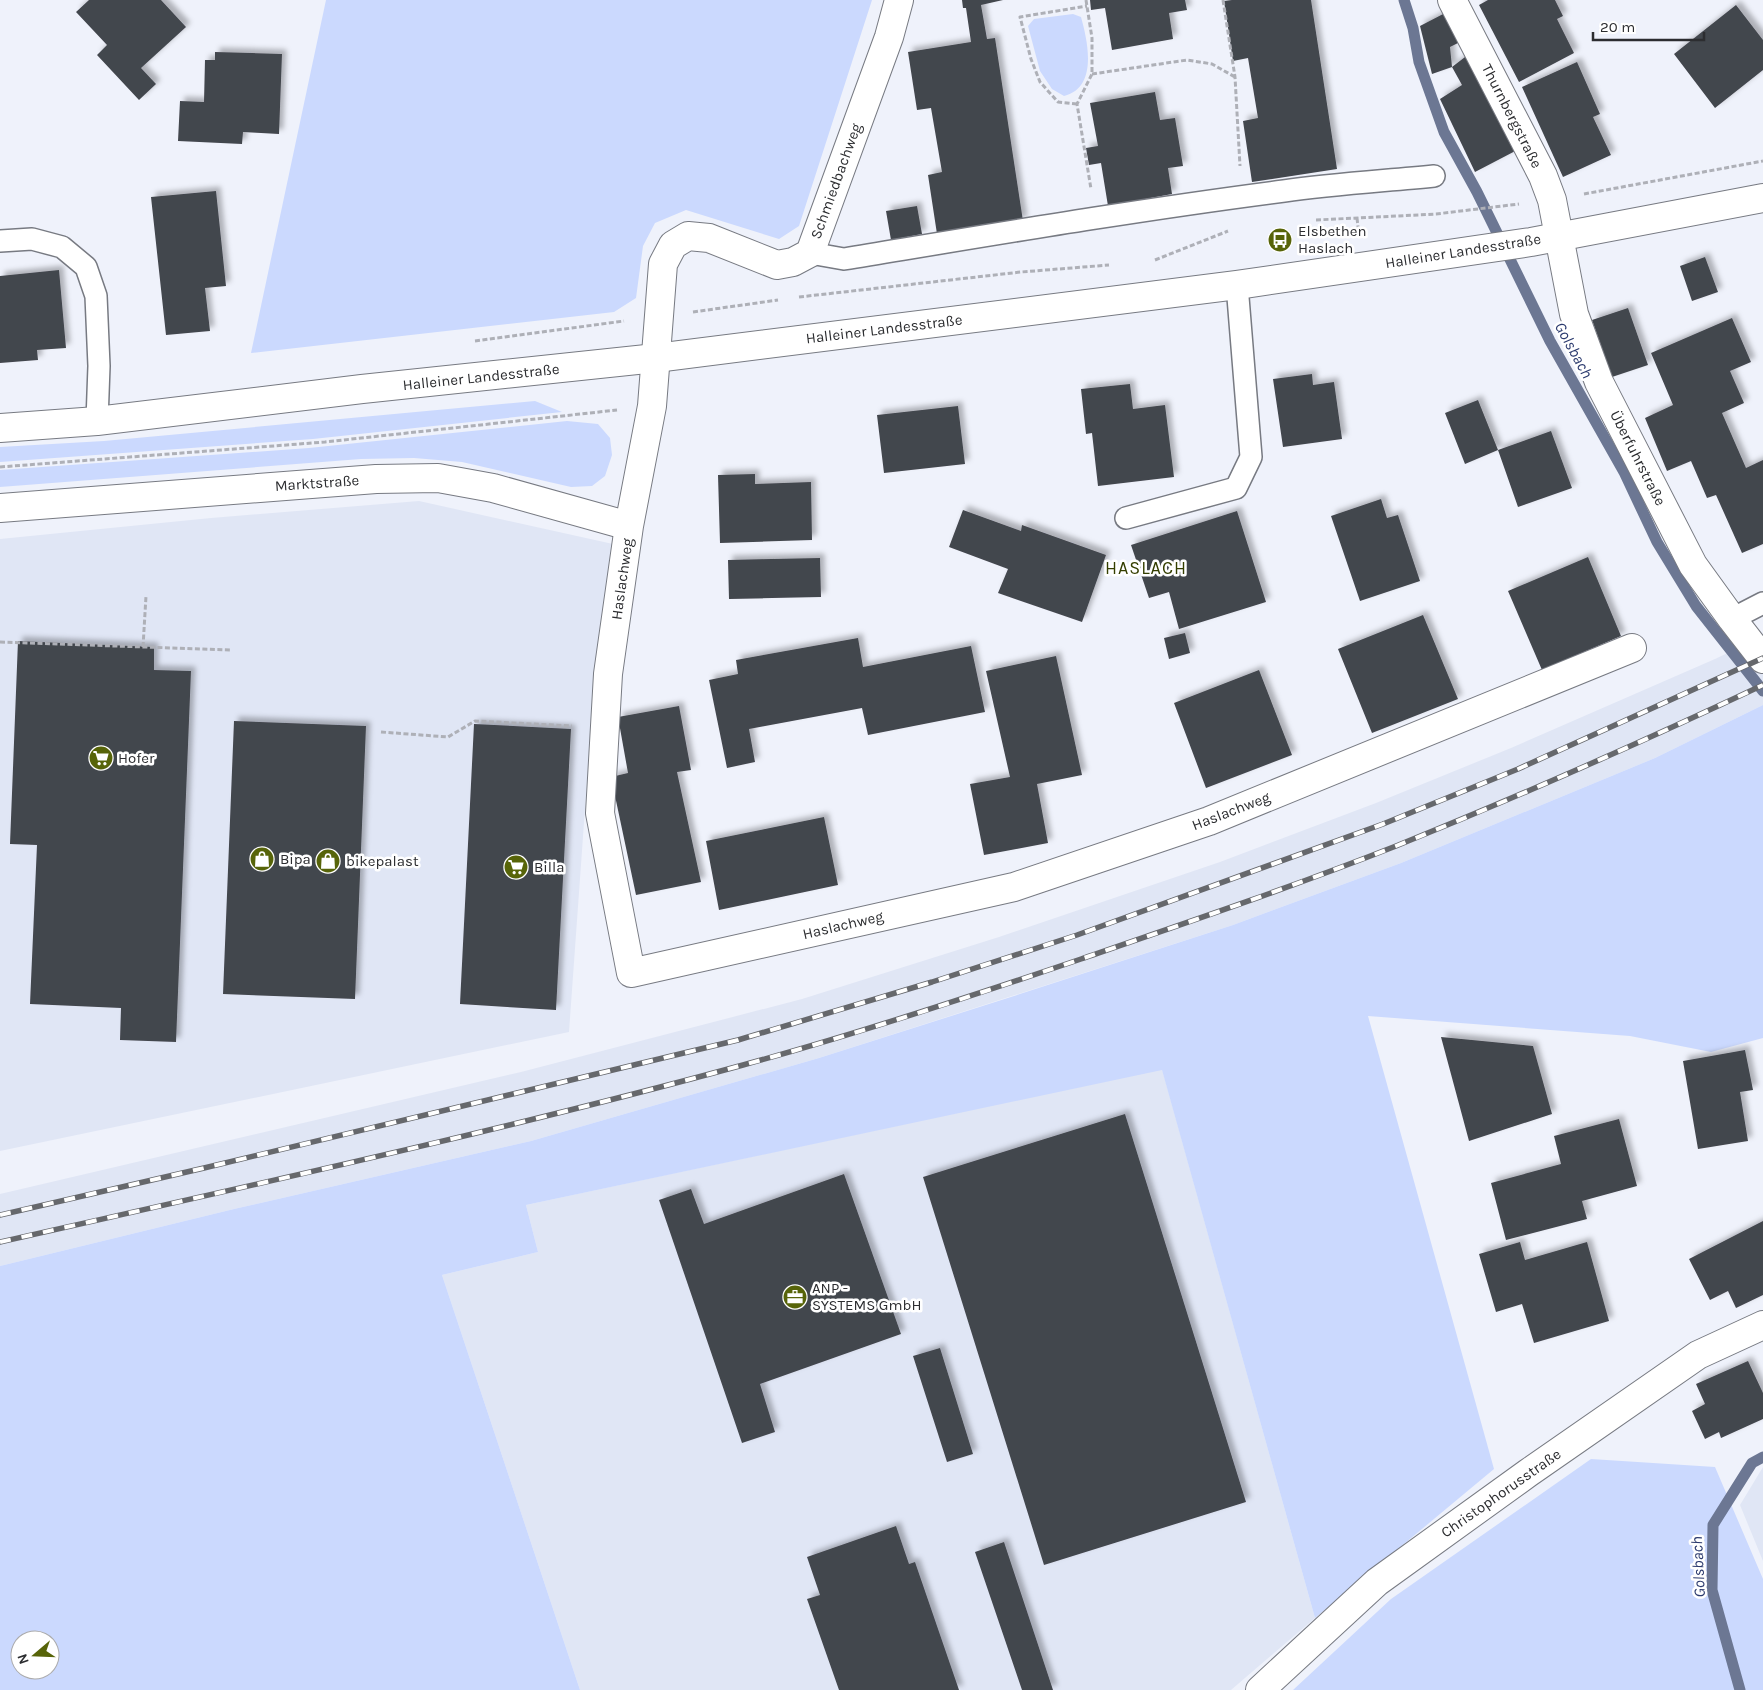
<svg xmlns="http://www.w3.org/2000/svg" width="1763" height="1690" viewBox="0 0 1763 1690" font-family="Karla,sans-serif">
  <defs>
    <filter id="shadow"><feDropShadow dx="4.5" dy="-4.5" stdDeviation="2.5" flood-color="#0004"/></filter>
  </defs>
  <rect width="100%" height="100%" fill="#eff2fb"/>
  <!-- built -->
  <path fill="#e0e6f5" d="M419,501L613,544L593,697L569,1032L0,1151V539L211,518Z
    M1763,636V705L1655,758L1401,863L1233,925L819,1058L531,1141L234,1209L0,1266V1194L521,1072L802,999L999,937L1220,862L1376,803L1511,748L1715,659Z
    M1162,1069L1315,1618L1231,1690H580L442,1275L538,1252L526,1205Z
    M1763,1467V1561L1740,1505Z"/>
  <!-- green -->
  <path fill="#cbd9fe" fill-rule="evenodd" d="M326,0H872L799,226L779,239L686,210L655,223L643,246L636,298L614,312L251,353Z
    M1073,14L1081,17C1088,42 1098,88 1064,96L1052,89L1040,71L1028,26L1034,19Z
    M535,401L562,412L313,439L0,462V447L104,441Z
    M567,421L598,424L610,438L612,455L605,476L592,486L571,487L462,462L414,458L361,459L0,487V470L309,448Z
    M1763,705V1038L1711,1052L1630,1036L1368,1016L1494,1469L1315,1618L1162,1070L526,1205L538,1252L442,1275L580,1690H0V1266L234,1209L531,1141L819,1058L1014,996L1233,925L1401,863L1655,758ZM20,1640H50V1670H20Z
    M1591,1459L1715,1467L1763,1579V1690H1293L1391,1599Z"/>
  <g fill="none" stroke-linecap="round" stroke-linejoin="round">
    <!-- stream -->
    <path stroke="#6c7793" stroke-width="11" d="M1404,0L1413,28L1419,62L1444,132L1477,192L1550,341L1624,472L1657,542L1696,606L1763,691
      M1740,1690L1712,1590L1713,1525L1752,1463L1763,1457"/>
  </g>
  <!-- building -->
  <path fill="#43464d" filter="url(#shadow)" d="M89,0H161L186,27L141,68L156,84L139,100L97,55L107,45L76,12Z
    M962,0H1003L981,5L987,39L995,38L1023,221L937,234L928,175L942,172L931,108L917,110L908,52L971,42L966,8H963Z
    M1090,0H1185L1187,10L1169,13L1173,39L1112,50L1105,8L1091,10Z
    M1232,0H1311L1337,169L1252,182L1243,121L1258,118L1248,58L1233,61L1224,1Z
    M1488,0H1555L1563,16L1557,19L1574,53L1519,82L1479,5Z
    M1736,5L1763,40V70L1715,108L1674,54Z
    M1447,12L1462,41L1450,47L1452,67L1432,74L1420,26Z
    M215,52L282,54L279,134L243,132L242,144L178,141L180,101L204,102L205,60H215Z
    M1469,54L1521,148L1475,172L1440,99L1462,85L1452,67Z
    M1577,62L1600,114L1593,117L1611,155L1563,177L1522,87Z
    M1155,92L1160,120L1175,118L1183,166L1168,168L1172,194L1108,206L1101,163L1089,165L1086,148L1098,146L1090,103Z
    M216,191L226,286L205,288L210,331L166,335L151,197Z
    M917,206L922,234L891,240L886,211Z
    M1705,257L1718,292L1692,301L1680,266Z
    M59,270L66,348L37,350L38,360L0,363V276Z
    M1628,308L1648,365L1612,377L1592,320Z
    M1732,318L1751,362L1730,371L1744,403L1722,413L1746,468L1763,460V544L1742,553L1716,495L1707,498L1691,461L1667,471L1645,418L1673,405L1651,353Z
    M1312,374L1313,385L1334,382L1342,439L1283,447L1273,379Z
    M1130,384L1133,409L1165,405L1174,477L1098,486L1092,433L1086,434L1081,389Z
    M1478,400L1498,450L1465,464L1445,413Z
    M958,406L965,464L884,473L877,415Z
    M1551,431L1572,488L1518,507L1498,450Z
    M755,474V484L811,482L812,540L720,543L718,475Z
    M1381,499L1387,518L1398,515L1420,581L1360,601L1331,516Z
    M963,510L1021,531L1022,525L1106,555L1082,622L998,593L1008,569L949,547Z
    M1237,511L1266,602L1179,629L1169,592L1149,598L1131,545Z
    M1588,557L1621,636L1542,670L1508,591Z
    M820,558L821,597L729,599L728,560Z
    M1423,615L1458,699L1372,733L1338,649Z
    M1185,633L1190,653L1169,659L1164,638Z
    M858,638L863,667L971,646L985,712L868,735L862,708L749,729L755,762L727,768L709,680L738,674L736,660Z
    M18,641L154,647V670L191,671L176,1042L120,1040L121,1008L30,1004L37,845L10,844Z
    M1056,656L1082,775L1037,784L1048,843L984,855L970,784L1010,777L986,671Z
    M1259,670L1292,755L1206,788L1174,703Z
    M679,706L691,770L677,772L701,882L636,895L611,777L628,773L618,717Z
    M234,721L366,726L355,999L223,994Z
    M474,724L571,729L556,1010L460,1004Z
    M824,817L838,885L719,910L706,841Z
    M1441,1037L1533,1046L1552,1114L1469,1141Z
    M1745,1050L1753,1090L1740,1092L1748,1141L1698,1149L1683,1061Z
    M1125,1114L1246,1502L1044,1565L923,1177Z
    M1619,1119L1637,1186L1582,1201L1587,1219L1506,1240L1491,1183L1561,1164L1554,1136Z
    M844,1174L901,1334L760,1384L775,1432L742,1443L659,1200L691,1189L704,1224Z
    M1763,1221V1295L1736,1308L1728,1291L1710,1300L1689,1259Z
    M1520,1242L1525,1260L1587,1242L1609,1321L1534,1343L1522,1304L1496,1312L1479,1254Z
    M940,1348L973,1454L947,1462L913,1356Z
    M1748,1361L1763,1393V1419L1721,1438L1719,1432L1705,1439L1692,1411L1705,1404L1696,1384Z
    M896,1526L909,1564L915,1562L959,1690H839L807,1599L820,1595L807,1557Z
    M1004,1542L1053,1690H1022L975,1552Z"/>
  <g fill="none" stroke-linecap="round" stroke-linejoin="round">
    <defs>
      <path id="service" d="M0,241L32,239L62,247L86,267L96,296L99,366L97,421
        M810,253L844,259C990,235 1136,210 1284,191C1333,184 1384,181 1434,176
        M1126,518L1236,488L1251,457L1237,285
        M1732,619L1763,603"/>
      <path id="minor" d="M899,0L889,37L810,253L793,262L777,265L709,238L688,236L673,245L663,264L652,406L629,526L608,674L600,813L631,973L1014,887L1209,821L1632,648
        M1452,0L1543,176L1552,200L1574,314L1599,382L1693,565L1732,619L1763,659
        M0,508L376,479L438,478L493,488L629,526
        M1260,1690L1377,1582L1528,1473L1698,1355L1763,1325"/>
      <path id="secondary" d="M0,428L97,421L362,389L656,358L1237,285L1531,242L1763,198"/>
    </defs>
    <!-- service casing -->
    <use href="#service" stroke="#777a82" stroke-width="24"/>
    <!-- minor casing -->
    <use href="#minor" stroke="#777a82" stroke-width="30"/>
    <!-- secondary casing -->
    <use href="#secondary" stroke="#777a82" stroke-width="30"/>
    <!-- path -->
    <path stroke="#aeb0b7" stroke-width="3" stroke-dasharray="5 2.5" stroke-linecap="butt" d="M1086,0L1092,38V74L1077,104L1091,189
      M1223,0L1235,77L1240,166
      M1092,74L1187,60L1212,64L1235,77
      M1077,104L1058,102L1040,82L1031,59L1020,17L1087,6
      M1584,194L1763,161
      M1357,218L1359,235
      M1316,220L1436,214L1519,204
      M1155,260L1228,231
      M799,297L1021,272L1109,265
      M693,312L778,300
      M475,341L624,321
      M0,467L325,442L617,410
      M0,642L231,650
      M143,647L146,596
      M381,732L448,737L475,721L572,726"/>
    <!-- service -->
    <use href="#service" stroke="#fff" stroke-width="21"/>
    <!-- minor -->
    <use href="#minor" stroke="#fff" stroke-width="28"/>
    <!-- secondary -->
    <use href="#secondary" stroke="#fff" stroke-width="28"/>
    <defs>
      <path id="rail" d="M0,1215L204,1168L738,1040L932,982L1077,935L1383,824L1518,769L1763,658
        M0,1242C248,1186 497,1132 743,1065C857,1034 969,997 1081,959C1186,923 1292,887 1396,846C1520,796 1642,742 1763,685"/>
    </defs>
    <!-- rail casing -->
    <use href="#rail" stroke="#66686c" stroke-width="5.5"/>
    <!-- rail -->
    <use href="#rail" stroke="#fff" stroke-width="4" stroke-dasharray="11" stroke-linecap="butt"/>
  </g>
  <!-- icons -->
  <defs>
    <symbol id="bus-disc" viewBox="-11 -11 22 22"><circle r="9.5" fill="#576409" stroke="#fff"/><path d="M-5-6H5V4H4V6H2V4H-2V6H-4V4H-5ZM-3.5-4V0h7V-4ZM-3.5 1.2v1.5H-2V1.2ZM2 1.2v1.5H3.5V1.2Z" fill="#fff"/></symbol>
    <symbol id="supermarket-disc" viewBox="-11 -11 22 22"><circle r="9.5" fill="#576409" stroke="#fff"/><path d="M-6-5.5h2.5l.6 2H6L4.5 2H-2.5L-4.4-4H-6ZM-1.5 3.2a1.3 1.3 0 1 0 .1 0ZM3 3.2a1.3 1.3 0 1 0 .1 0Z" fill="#fff"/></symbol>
    <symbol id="shop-disc" viewBox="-11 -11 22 22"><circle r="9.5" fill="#576409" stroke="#fff"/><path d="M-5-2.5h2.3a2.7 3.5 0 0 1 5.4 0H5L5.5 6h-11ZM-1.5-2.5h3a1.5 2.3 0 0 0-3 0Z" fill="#fff"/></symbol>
    <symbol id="office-disc" viewBox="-11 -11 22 22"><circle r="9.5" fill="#576409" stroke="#fff"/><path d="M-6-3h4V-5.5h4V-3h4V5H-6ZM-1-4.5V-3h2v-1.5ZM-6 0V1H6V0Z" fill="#fff"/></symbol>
  </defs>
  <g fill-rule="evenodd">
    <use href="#bus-disc" x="1266" y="226" width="28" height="28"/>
    <use href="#supermarket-disc" x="87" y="744" width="28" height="28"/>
    <use href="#shop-disc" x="248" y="845" width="28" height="28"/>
    <use href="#shop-disc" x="314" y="847" width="28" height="28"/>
    <use href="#supermarket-disc" x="502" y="853" width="28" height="28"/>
    <use href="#office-disc" x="781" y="1283" width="28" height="28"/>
  </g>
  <g text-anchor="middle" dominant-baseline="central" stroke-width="5" stroke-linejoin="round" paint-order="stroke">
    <!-- street labels -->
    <g font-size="15" fill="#2c2d30" stroke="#fff">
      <text transform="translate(1512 116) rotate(63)">Thurnbergstraße</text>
      <text transform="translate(836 181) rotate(-70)">Schmiedbachweg</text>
      <text transform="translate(1463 251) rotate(-9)">Halleiner Landesstraße</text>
      <text transform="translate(884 329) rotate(-7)">Halleiner Landesstraße</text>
      <text transform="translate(481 377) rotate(-6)">Halleiner Landesstraße</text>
      <text transform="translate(1638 458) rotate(63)">Überfuhrstraße</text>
      <text transform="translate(317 483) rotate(-4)">Marktstraße</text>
      <text transform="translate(622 579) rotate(-82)">Haslachweg</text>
      <text transform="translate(1231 811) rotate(-21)">Haslachweg</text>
      <text transform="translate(843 925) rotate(-13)">Haslachweg</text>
      <text transform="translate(1501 1493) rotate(-35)">Christophorusstraße</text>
    </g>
    <!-- poi labels -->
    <g font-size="15" fill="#2c2d30" stroke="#fff" text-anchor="start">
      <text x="1298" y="231">Elsbethen<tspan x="1298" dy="17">Haslach</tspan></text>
      <text x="118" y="758">Hofer</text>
      <text x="280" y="859">Bipa</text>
      <text x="346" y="861">bikepalast</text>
      <text x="534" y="867">Billa</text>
      <text x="812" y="1288">ANP -<tspan x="812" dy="17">SYSTEMS GmbH</tspan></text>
    </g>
    <!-- water labels -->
    <g font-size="16" font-style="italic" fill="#2b3a6e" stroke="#fff">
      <text transform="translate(1574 350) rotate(61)">Golsbach</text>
      <text transform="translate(1698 1567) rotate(-93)">Golsbach</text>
    </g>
    <!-- quarter labels -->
    <g font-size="18" letter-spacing="1" fill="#343e00" stroke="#fff">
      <text x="1146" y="568">HASLACH</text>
    </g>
  </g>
  <!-- north arrow -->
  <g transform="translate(35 1655) rotate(251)"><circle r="24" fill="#ffffff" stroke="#ababac"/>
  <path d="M0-4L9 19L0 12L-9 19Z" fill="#576409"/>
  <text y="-8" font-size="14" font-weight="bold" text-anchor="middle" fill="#2c2d30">N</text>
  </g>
  <!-- scale -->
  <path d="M1593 32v8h111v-8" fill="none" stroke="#2c2d30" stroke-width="2.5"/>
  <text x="1600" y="32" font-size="15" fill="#2c2d30" stroke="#ffffff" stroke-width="4" paint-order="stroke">20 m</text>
</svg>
